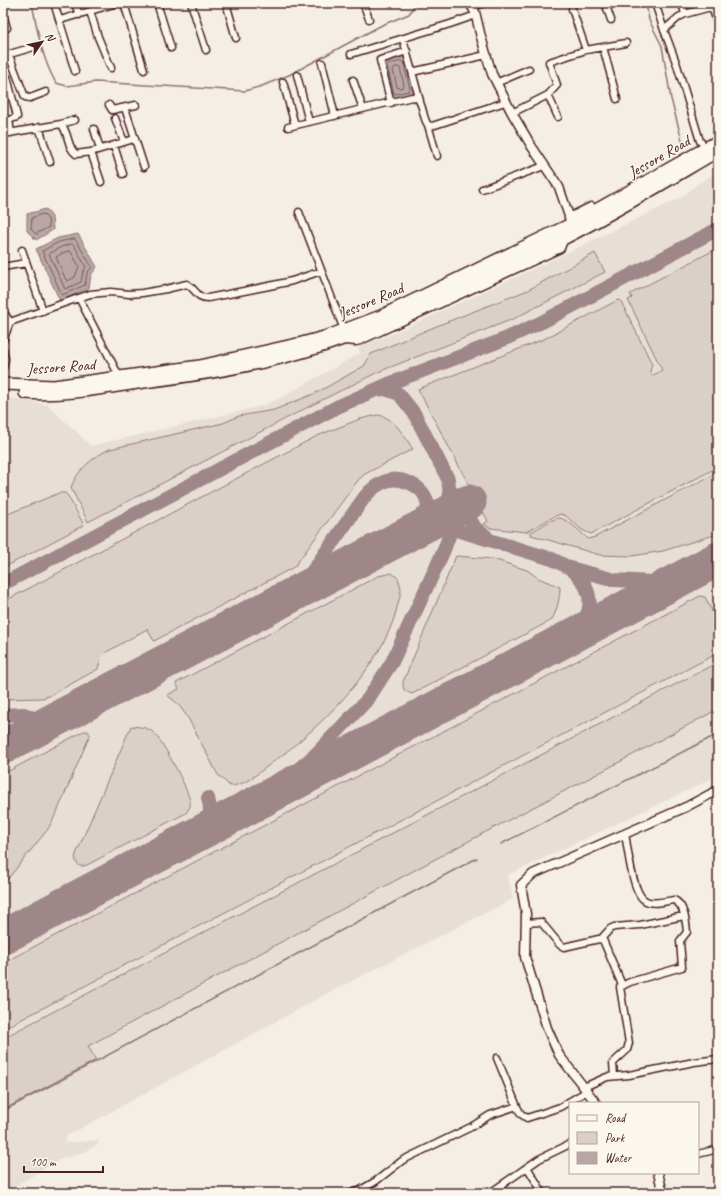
<svg xmlns="http://www.w3.org/2000/svg" width="721" height="1196" viewBox="0 0 721 1196" font-family="Caveat,sans-serif">
  <rect width="100%" height="100%" fill="#f4eee4"/>
  <filter id="ink" filterUnits="userSpaceOnUse"><feTurbulence type="fractalNoise" baseFrequency=".025" numOctaves="2"/><feDisplacementMap in="SourceGraphic" scale="8" xChannelSelector="R" yChannelSelector="G"/><feConvolveMatrix kernelMatrix="1 2 1 2 8 2 1 2 1" color-interpolation-filters="sRGB"/></filter>
  <g filter="url(#ink)">
    <!-- built -->
    <path fill="#e7dfd6" d="M718,172V776L508,875L513,899L326,994L67,1136L65,1143L98,1140V1144L82,1153H78L67,1158L66,1156L3,1193V398L17,399L48,405L91,446L203,420L265,405L284,396L360,353L358,347L394,333L544,264L682,197L700,182Z"/>
    <!-- green -->
    <path fill="#dbd0c9" stroke="#92787a" d="M718,248V467L591,534L582,530L566,516L561,514L555,516L526,532L490,528L484,524L488,521L418,389L544,339L618,300L621,301L652,364L650,371L652,376L662,370L628,300L632,298L630,294Z
      M595,253L605,272L513,319L378,372L310,406L88,522L71,488C76,471 94,456 110,449L223,423L239,416L274,410L316,393L364,366L371,354L434,327L528,290Z
      M378,415C394,417 404,436 413,449L365,474L359,479L294,567L154,641L147,629L105,653L101,657L98,669L49,696L42,698L3,699V602L317,436L360,419Z
      M718,472V532L714,535L663,551L632,556L600,555L531,535V532C538,529 552,518 560,518C567,519 582,533 588,539L595,537Z
      M59,493H65L68,496L84,525L3,568V516Z
      M456,556L493,559L527,570L538,578L560,587C560,599 557,609 552,620L412,694L405,691L403,687V682Z
      M392,573L398,578C399,582 401,586 401,590C401,595 398,602 397,608C382,668 318,730 269,765C257,774 244,786 230,786L218,775L188,718L178,704L167,695L179,689L176,683L378,576Z
      M700,596L705,597L718,623V653L3,1029V963Z
      M718,662V709L599,773L480,835L88,1046L96,1060L3,1110V1038Z
      M131,726C140,727 148,727 154,733C162,740 190,792 190,802C191,806 189,809 186,813L87,865C78,869 74,862 76,854Z
      M84,731H88L90,735L57,812L48,829L3,885V774Z"/>
    <!-- water -->
    <path fill="#baa7a5" stroke="#8d7174" d="M406,55L415,93L392,100L382,62Z
      M46,209L52,217L53,230L36,240L27,231V214Z
      M78,234L97,267L91,275L89,288L60,301L36,249L58,238Z"/>
    <g fill="none" stroke-linecap="round" stroke-linejoin="round">
      <!-- shore -->
      <path stroke="#77555c" stroke-width="1" d="M401,61L403,62L410,89L409,91L395,94L394,93L387,66L388,65Z
        M398,67L400,68L404,85L403,87L399,88L397,87L393,70L394,68Z
        M43,214L48,219L49,227L36,234L31,229L32,218Z
        M75,239L92,267L87,273L85,285L62,295L42,251L59,242Z
        M72,244L74,245L86,267L83,272L81,282L65,289L49,254L61,247Z
        M69,251L71,252L79,266L75,277L68,281L66,280L56,257L63,253Z"/>
      <!-- stream -->
      <path stroke="#8d7174" stroke-width="1.5" d="M32,3C37,29 42,59 56,83L67,86L96,82L245,91L262,86L289,75L382,25L409,14L416,3
        M646,3L649,20L662,46L671,99L683,144
        M501,844L718,734
        M3,1111L477,858"/>
      <!-- taxiway -->
      <path stroke="#9f8688" stroke-width="14" d="M375,390L385,389L399,394L414,413L448,479L450,496L442,512L420,528
        M459,499L475,528L486,536
        M410,534C424,529 435,526 450,528L552,559L570,568L615,580L653,582L667,581L689,574
        M570,568C595,589 596,612 573,636
        M3,584L337,407L391,383L505,339L542,322L718,229
        M274,605L297,591L309,576L364,498C370,490 379,483 389,480C395,479 402,480 407,482C434,492 433,517 412,532
        M3,715L24,714L29,716C33,732 24,734 13,742
        M250,807L286,780L316,754L368,699L392,662L444,550L458,511L456,494
        M196,835C209,823 213,816 208,798"/>
      <!-- runway -->
      <path stroke="#9f8688" stroke-width="35" d="M3,747L469,502
        M3,937L718,559"/>
      <defs>
        <path id="street" d="M54,3L75,71
          M75,3L79,15
          M124,3L144,70
          M157,3L171,48
          M191,3L206,50
          M226,3L236,38
          M363,3L369,19
          M605,3L611,20
          M655,3L664,30L677,65L700,141L707,148
          M682,3L685,14
          M712,6L718,27
          M472,7L485,3
          M572,9L586,50
          M90,11L98,37L111,68
          M3,15L7,28
          M60,20L117,3
          M664,30L679,17L685,14L718,5
          M403,39L420,101
          M603,47L617,99
          M351,54L450,24L476,15
          M9,55L25,97L30,98L46,92
          M3,56L37,46
          M322,63L335,116
          M412,72L486,55
          M297,75L309,122
          M7,77L17,116V117L9,120L11,133
          M353,80L363,109
          M283,82L295,125
          M496,83L529,69
          M548,95L557,85L549,62L586,50L626,43
          M391,103L380,60L407,51
          M109,105L112,110L136,105
          M125,108L144,167
          M512,113L548,95L558,117
          M115,118L124,142
          M61,124L75,120
          M428,125L437,156
          M39,127L50,162
          M288,127L412,97L417,98C424,105 422,117 428,125L432,126L505,102
          M94,129L100,149
          M3,134L61,124C69,132 67,148 76,154L91,152L134,139
          M114,146L123,174
          M91,152L101,182
          M482,189L544,166
          M299,212L344,330
          M22,250L43,311
          M3,267L26,263
          M79,298L120,378
          M3,311L10,322
          M3,341L10,322L90,294L111,292L129,294L142,293L166,289L187,284C197,290 196,298 208,298L269,286L292,281L321,271
          M3,349L5,359L3,368
          M526,923L541,922L560,945L564,947L599,939L603,940L622,985
          M601,939L610,929L614,927L640,925L684,916
          M497,1058L518,1109
          M614,1076L613,1063L627,1050L629,1043L620,987L630,982L682,967L680,941L687,932C686,921 684,904 674,900C666,901 654,905 646,901C632,895 628,848 625,834
          M584,1087L607,1077L629,1075L694,1062L718,1059
          M698,1154L718,1149
          M527,1167L543,1193
          M350,1193L359,1191L376,1181L403,1160L471,1127L490,1115L514,1107H517L521,1114L527,1118L560,1107L587,1091
          M490,1193L539,1159L570,1144"/>
        <path id="secondary" d="M470,3L475,12L481,37L492,74L512,113L532,147L559,187L573,228
          M569,218L591,207
          M344,340L356,341L360,340L560,248L564,238
          M596,1103L559,1055L547,1028L525,957L526,914L521,885L533,874L686,807L718,790
          M658,1173L663,1193"/>
        <path id="highway" d="M3,384L54,386L200,366L302,343L328,336L381,316L571,224L718,141
          M25,393C65,396 105,388 144,382C200,375 262,365 316,348C366,333 410,310 457,288C491,272 525,258 559,241C613,214 665,182 718,151"/>
      </defs>
      <!-- street casing -->
      <use href="#street" stroke="#4a1f2b" stroke-width="9"/>
      <!-- secondary casing -->
      <use href="#secondary" stroke="#4a1f2b" stroke-width="11"/>
      <!-- highway casing -->
      <use href="#highway" stroke="#4a1f2b" stroke-width="14"/>
      <!-- street -->
      <use href="#street" stroke="#fbf7ec" stroke-width="6"/>
      <!-- secondary -->
      <use href="#secondary" stroke="#fbf7ec" stroke-width="8"/>
      <!-- highway -->
      <use href="#highway" stroke="#fbf7ec" stroke-width="11"/>
    </g>
  </g>
  <g text-anchor="middle" dominant-baseline="central" stroke-width="3" stroke-linejoin="round" paint-order="stroke">
    <!-- street labels -->
    <g font-size="16" fill="#4a1f2b" stroke="#fbf7ec">
      <text transform="translate(659 157) rotate(-30)">Jessore Road</text>
      <text transform="translate(371 301) rotate(-23)">Jessore Road</text>
      <text transform="translate(61 367) rotate(-4)">Jessore Road</text>
    </g>
  </g>
  <!-- margin -->
  <rect width="721" height="1196" fill="none" stroke="#fbf7ec" stroke-width="16"/>
  <rect x="8" y="8" width="705" height="1180" fill="none" stroke="#4a1f2b" stroke-width="1.5" filter="url(#ink)"/>
  <!-- legend -->
  <rect x="569" y="1102" width="130" height="72" fill="#fbf7ec" stroke="#b4a19f"/>
  <rect x="577" y="1115" width="20" height="6" fill="#fbf7ec" stroke="#b4a19f"/>
  <text x="605" y="1122" font-size="12" fill="#4a1f2b">Road</text>
  <rect x="577" y="1132" width="20" height="12" fill="#dbd0c9" stroke="#b4a19f"/>
  <text x="605" y="1142" font-size="12" fill="#4a1f2b">Park</text>
  <rect x="577" y="1152" width="20" height="12" fill="#baa7a5" stroke="#b4a19f"/>
  <text x="605" y="1162" font-size="12" fill="#4a1f2b">Water</text>
  <!-- north arrow -->
  <g transform="translate(42 42) rotate(56)" stroke="#fbf7ec" stroke-width="3" paint-order="stroke">
  <path d="M0-3L7 15L0 10L-7 15Z" fill="#4a1f2b"/>
  <text y="-6" font-size="11" font-weight="bold" text-anchor="middle" fill="#4a1f2b">N</text>
  </g>
  <!-- scale -->
  <path d="M24 1166v6h79v-6" fill="none" stroke="#4a1f2b" stroke-width="2"/>
  <text x="30" y="1166" font-size="12" fill="#4a1f2b" stroke="#fbf7ec" stroke-width="3" paint-order="stroke">100 m</text>
</svg>
